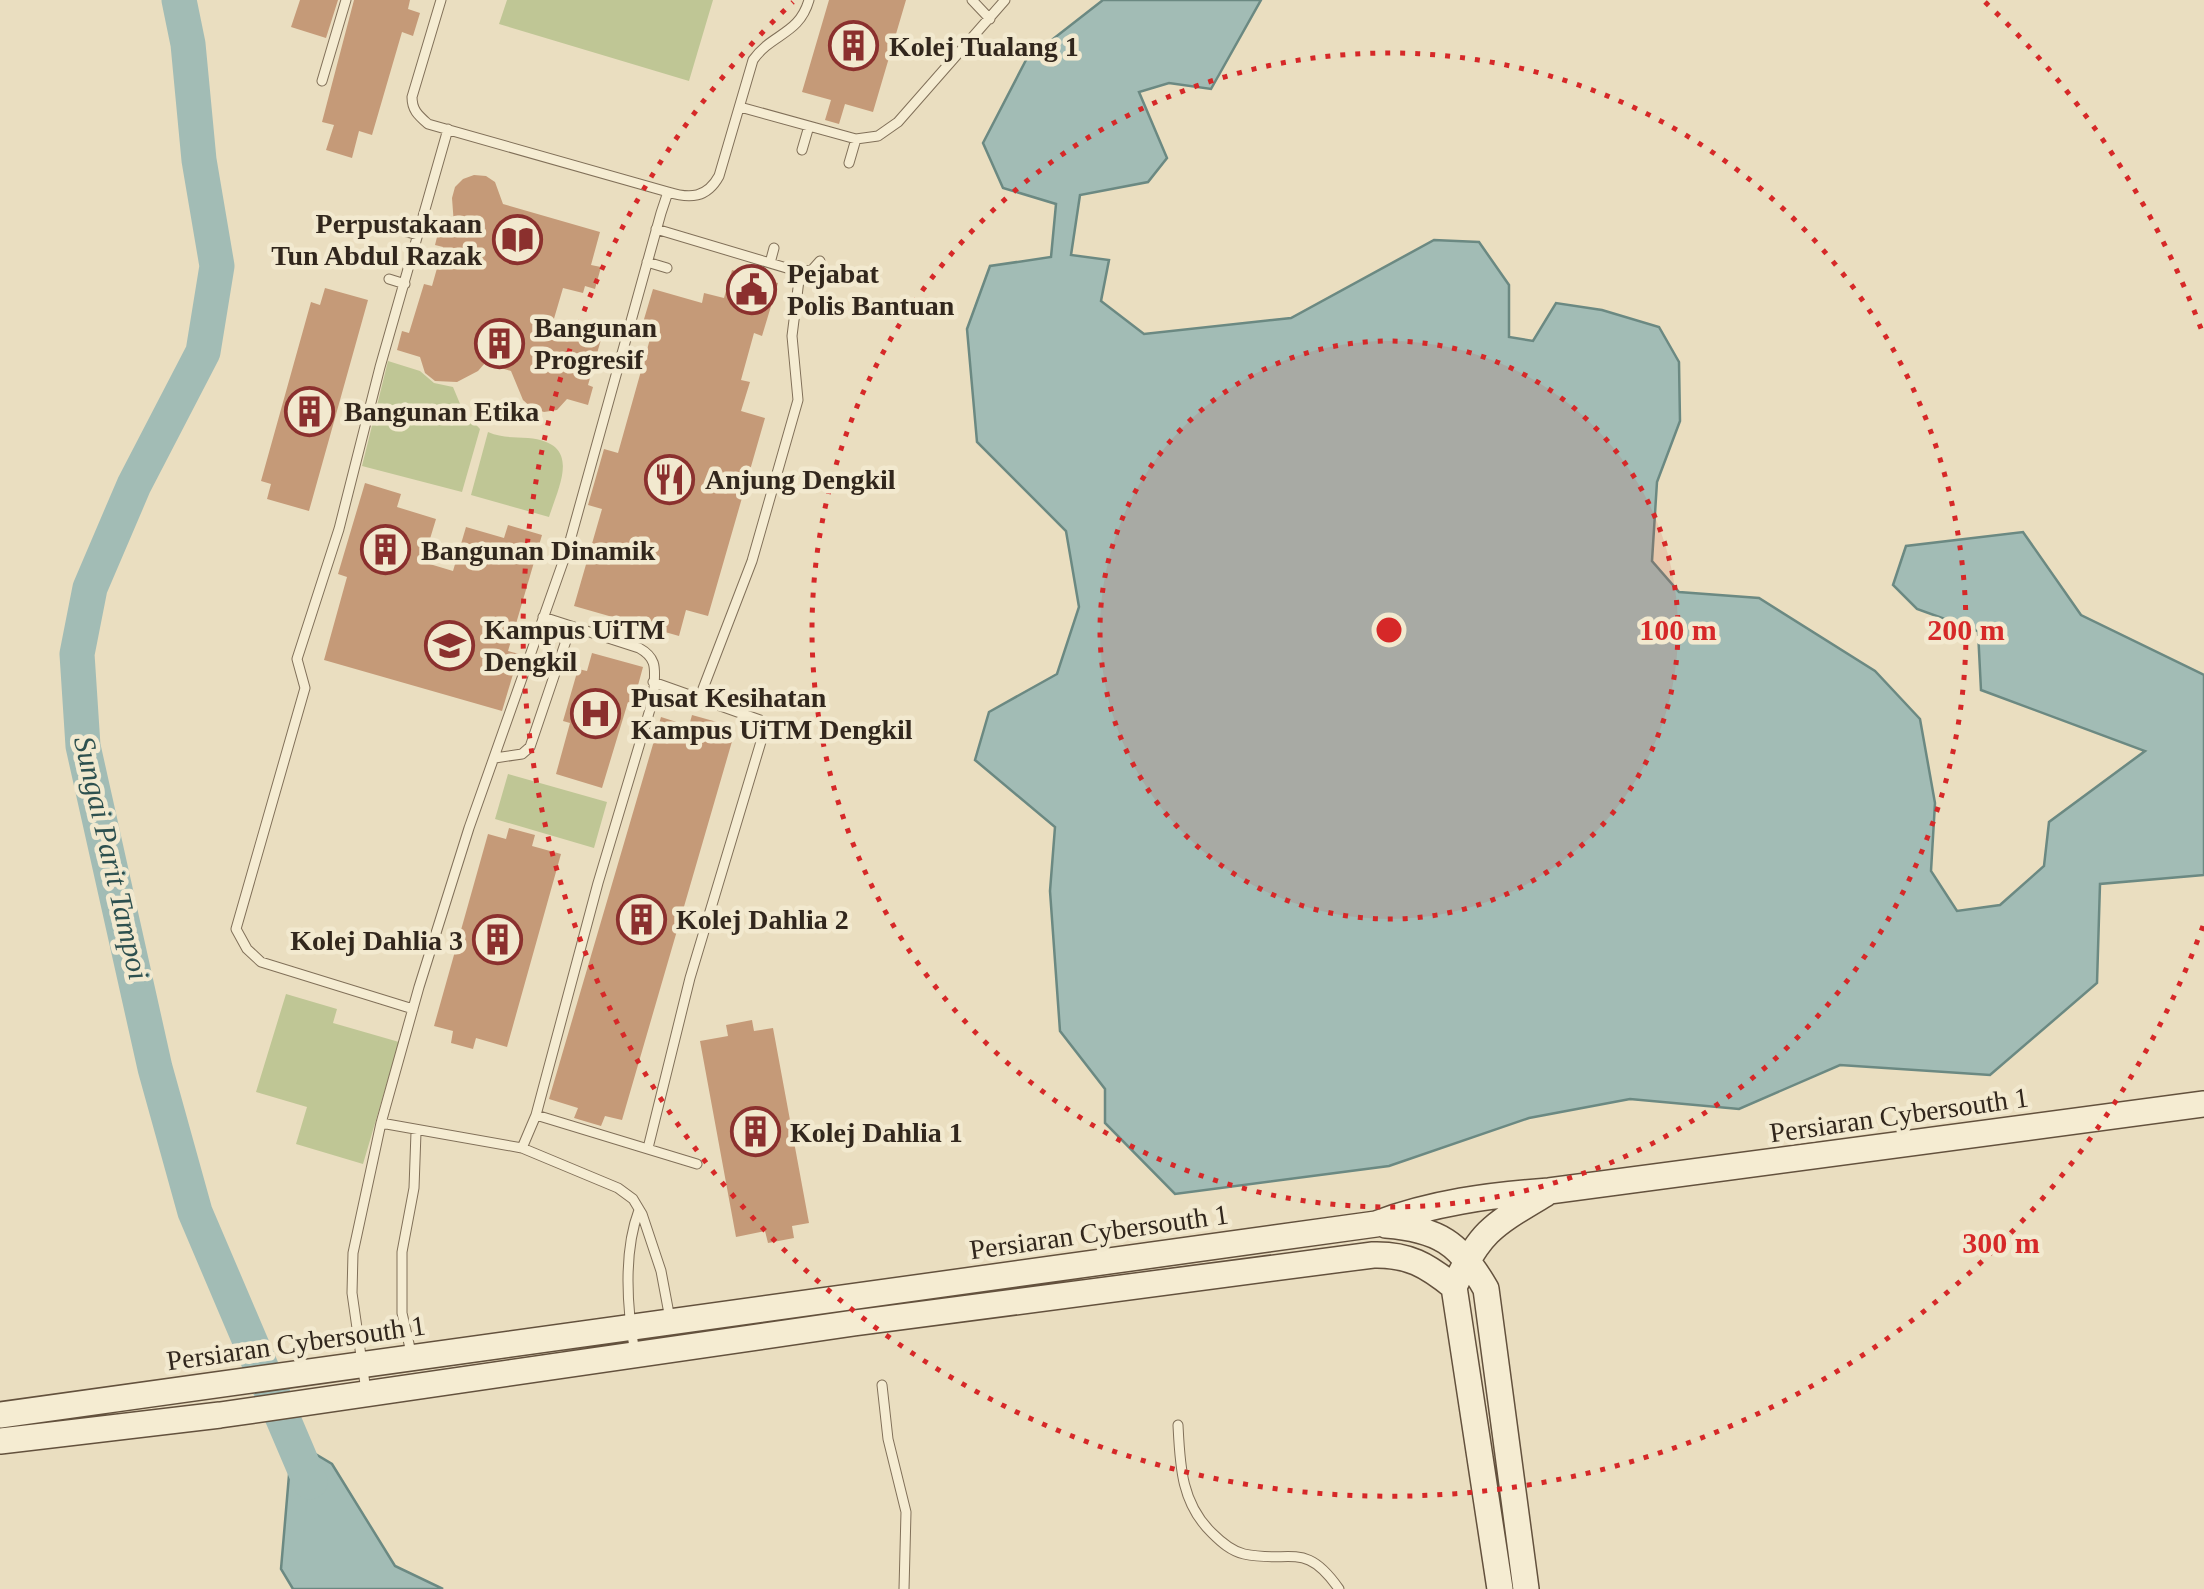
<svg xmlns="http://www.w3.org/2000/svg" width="2204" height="1589" viewBox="0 0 2204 1589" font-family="Georgia,serif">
  <rect width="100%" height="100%" fill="#eadec0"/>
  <!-- green -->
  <path fill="#bfc695" d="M507,0H713L689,81L499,24Z
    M388,361L420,371L434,383L453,387L463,411L480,429L462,492L362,466Z
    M488,432C502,438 513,437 528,438C582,443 560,483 549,517L471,495Z
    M508,774L607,802L594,848L495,819Z
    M286,994L337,1009L333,1023L399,1042L363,1164L296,1144L307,1107L256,1092Z"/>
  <!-- water -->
  <path fill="#a2bcb5" stroke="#6b8982" stroke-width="2.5" d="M1103,0H1261L1211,89L1169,83L1139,92L1167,158L1148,182L1080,195L1071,255L1109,260L1101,301L1144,334L1291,318L1434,240L1479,242L1509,285V337L1533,341L1556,303L1602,310L1659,327L1679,362L1680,421L1657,482L1652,561L1679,592L1759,598L1875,671L1920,719L1935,803L1931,871L1957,911L2000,905L2044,866L2049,822L2145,751L1981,690L1978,631L1917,609L1893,585L1906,546L2023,532L2081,615L2204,675V875L2100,884L2097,983L1990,1075L1840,1065L1739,1109L1630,1099L1529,1118L1389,1166L1175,1194L1105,1123V1089L1060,1031L1050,891L1055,827L975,760L989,712L1057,674L1079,607L1066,531L977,442L967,329L990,266L1051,257L1056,204L1003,188L983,143L1026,60Z
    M292,1440L332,1464L395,1566L443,1589H293L281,1569Z"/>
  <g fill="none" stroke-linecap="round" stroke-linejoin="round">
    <!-- river -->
    <path stroke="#a2bcb5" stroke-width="35" d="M179,0L188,44L199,160L217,266L203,352L134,485L90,588L77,654L83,746L155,1068L195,1212L310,1482"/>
  </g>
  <!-- building -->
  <path fill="#c59a78" d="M300,0H338L326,38L291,27Z
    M354,0H410L408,9L420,13L413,36L402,32L372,135L359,131L352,158L326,150L334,125L322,122Z
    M829,0H906L873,112L845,104L839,124L825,120L831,100L802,92Z
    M474,175L486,176L495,182L503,204L600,232L591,265L601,267L595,289L585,286L583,293L563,288L553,322L602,336L588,385L593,387L588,405L567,399L557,410L544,412L532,408L523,400L511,371L485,363L478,371L457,382L435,381L425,373L420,357L397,350L402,331L409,333L424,284L432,286L443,247L435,245L441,221L454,225L452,198L455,187L463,179Z
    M732,270L778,283L762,336L754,333L741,380L750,382L741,411L765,418L708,616L686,610L679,636L574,606L602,509L588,505L604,449L618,453L650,339L639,336L653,289L702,303L704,293L724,298Z
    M325,288L368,300L309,511L267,499L271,484L261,481L311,302L320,305Z
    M365,483L401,494L397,507L436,519L423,562L453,571L466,527L504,538L508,525L542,535L508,651L519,654L502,711L324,660L347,577L338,574Z
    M592,653L643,667L637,689L642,690L638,705L628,702L602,788L556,774L570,723L563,721L578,669L587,671Z
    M692,715L717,722L714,733L733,738L622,1120L605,1116L601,1126L574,1118L578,1108L549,1099L661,717L689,726Z
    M509,828L535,835L532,846L561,854L507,1047L476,1038L473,1049L451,1043L453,1031L434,1026L488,834L506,839Z
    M752,1020L754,1031L773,1028L809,1223L792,1226L794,1238L768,1243L765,1231L736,1237L700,1041L728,1036L726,1025Z"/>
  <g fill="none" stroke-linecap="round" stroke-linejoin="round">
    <defs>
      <path id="lane" d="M441,0L412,97C412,110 418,115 428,124L668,192
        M972,0L990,19
        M322,81L346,0
        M740,107L856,139L878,136L898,122L1005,0
        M802,150L809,126
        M849,163L856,139
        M656,229L800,272L812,270L820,261
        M403,231L418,235
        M647,262L667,268
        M770,263L774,248
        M389,279L405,284
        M699,699L752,561L798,400L792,336L800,272
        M495,758L522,754L530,747L571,626
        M413,1009L261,962L247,949L236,929L305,688L297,659L339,529L380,367L448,129
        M536,1115L697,1164
        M381,1123L522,1148L618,1188L633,1199L642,1214L661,1271L670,1319
        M522,1148L536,1115L598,883L654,696C653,674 661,660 639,648L543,617
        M648,1148L690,978L763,735L760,720L653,682
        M635,1353C627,1309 623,1252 639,1210
        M412,1357L402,1313V1252L414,1188L416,1132
        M882,1385L888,1439L906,1512L904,1589
        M366,1391L352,1293L353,1253L381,1123L419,987L469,828L568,548L661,213L668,192C690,199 707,198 719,176L753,60C772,33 799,35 809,0
        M1178,1425C1180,1465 1181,1503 1212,1533C1221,1542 1231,1551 1244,1554C1291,1564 1305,1540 1339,1589"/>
      <path id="secondary" d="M1386,1225C1438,1229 1460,1243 1486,1289L1526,1589
        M0,1415L1376,1224C1431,1203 1490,1195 1549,1191L2204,1104
        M0,1441L220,1415L854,1323L1373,1255C1408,1254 1427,1265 1454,1287
        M1500,1589L1454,1287C1480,1231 1493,1225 1545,1194"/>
    </defs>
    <!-- lane casing -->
    <use href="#lane" stroke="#817059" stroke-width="11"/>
    <!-- secondary casing -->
    <use href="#secondary" stroke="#63513d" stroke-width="28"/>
    <!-- lane -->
    <use href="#lane" stroke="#f5ecd2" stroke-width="9"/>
    <!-- secondary -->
    <use href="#secondary" stroke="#f5ecd2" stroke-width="25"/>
  </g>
  <!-- distance rings -->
  <circle cx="1389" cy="630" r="289" fill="#d62828" fill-opacity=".12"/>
  <g fill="none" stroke="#d62828" stroke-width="5" stroke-dasharray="5 10">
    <circle cx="1389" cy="630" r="289"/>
    <circle cx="1389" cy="630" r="577"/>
    <path d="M2203 926A866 866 0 1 1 793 2M1985 2A866 866 0 0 1 2203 334"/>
  </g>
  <!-- icons -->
  <defs>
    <symbol id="building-ring" viewBox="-11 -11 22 22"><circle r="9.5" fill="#f2e9cf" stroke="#8b302e" stroke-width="1.5"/><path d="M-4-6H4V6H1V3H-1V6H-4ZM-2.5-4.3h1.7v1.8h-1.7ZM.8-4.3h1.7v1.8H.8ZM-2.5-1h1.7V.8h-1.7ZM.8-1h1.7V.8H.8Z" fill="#8b302e"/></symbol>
    <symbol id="library-ring" viewBox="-11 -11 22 22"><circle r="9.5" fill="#f2e9cf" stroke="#8b302e" stroke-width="1.5"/><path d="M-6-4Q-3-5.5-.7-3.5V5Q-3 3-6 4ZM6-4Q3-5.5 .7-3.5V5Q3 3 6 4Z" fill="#8b302e"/></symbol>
    <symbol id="civic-ring" viewBox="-11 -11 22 22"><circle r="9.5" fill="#f2e9cf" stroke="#8b302e" stroke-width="1.5"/><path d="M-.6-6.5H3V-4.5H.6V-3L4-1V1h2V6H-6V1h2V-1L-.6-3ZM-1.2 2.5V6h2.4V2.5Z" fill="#8b302e"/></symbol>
    <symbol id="restaurant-ring" viewBox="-11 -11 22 22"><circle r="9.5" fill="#f2e9cf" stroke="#8b302e" stroke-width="1.5"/><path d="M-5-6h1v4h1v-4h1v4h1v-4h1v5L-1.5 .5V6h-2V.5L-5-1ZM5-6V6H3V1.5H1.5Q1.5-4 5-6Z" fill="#8b302e"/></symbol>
    <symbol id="university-ring" viewBox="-11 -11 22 22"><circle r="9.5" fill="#f2e9cf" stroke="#8b302e" stroke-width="1.5"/><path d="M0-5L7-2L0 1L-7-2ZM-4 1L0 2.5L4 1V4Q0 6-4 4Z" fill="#8b302e"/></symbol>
    <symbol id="hospital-ring" viewBox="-11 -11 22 22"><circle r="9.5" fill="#f2e9cf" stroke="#8b302e" stroke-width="1.5"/><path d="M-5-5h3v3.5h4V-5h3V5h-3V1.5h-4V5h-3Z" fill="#8b302e"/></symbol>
  </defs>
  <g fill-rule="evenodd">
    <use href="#building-ring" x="826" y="18" width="55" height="55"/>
    <use href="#library-ring" x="490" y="212" width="55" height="55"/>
    <use href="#civic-ring" x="724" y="262" width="55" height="55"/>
    <use href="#building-ring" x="472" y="316" width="55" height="55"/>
    <use href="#building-ring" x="282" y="384" width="55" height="55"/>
    <use href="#restaurant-ring" x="642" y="452" width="55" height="55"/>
    <use href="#building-ring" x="358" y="522" width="55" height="55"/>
    <use href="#university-ring" x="422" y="618" width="55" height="55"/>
    <use href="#hospital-ring" x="568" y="686" width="55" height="55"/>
    <use href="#building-ring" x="614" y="892" width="55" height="55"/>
    <use href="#building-ring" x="470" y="912" width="55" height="55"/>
    <use href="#building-ring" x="728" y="1104" width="55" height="55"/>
  </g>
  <g text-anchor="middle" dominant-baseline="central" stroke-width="9" stroke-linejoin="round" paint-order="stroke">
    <!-- poi labels -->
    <g font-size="28" font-weight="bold" fill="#32271d" stroke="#f2e9cf" text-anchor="start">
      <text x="889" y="46">Kolej Tualang 1</text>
      <text x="482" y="223" text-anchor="end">Perpustakaan<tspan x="482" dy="32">Tun Abdul Razak</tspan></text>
      <text x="787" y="273">Pejabat<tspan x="787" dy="32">Polis Bantuan</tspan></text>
      <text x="534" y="327">Bangunan<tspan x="534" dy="32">Progresif</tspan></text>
      <text x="344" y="411">Bangunan Etika</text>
      <text x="705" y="479">Anjung Dengkil</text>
      <text x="421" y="550">Bangunan Dinamik</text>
      <text x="484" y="629">Kampus UiTM<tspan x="484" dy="32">Dengkil</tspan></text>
      <text x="631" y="697">Pusat Kesihatan<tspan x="631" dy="32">Kampus UiTM Dengkil</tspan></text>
      <text x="676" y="919">Kolej Dahlia 2</text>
      <text x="463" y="940" text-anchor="end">Kolej Dahlia 3</text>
      <text x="790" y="1132">Kolej Dahlia 1</text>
    </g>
    <!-- street labels -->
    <g font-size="28" fill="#32271d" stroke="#f2e9cf">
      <text transform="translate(1899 1115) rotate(-8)">Persiaran Cybersouth 1</text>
      <text transform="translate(1099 1232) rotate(-8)">Persiaran Cybersouth 1</text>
      <text transform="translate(296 1343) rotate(-8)">Persiaran Cybersouth 1</text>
    </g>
    <!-- water labels -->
    <g font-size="30" font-style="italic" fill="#2d504f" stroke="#f2e9cf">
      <text transform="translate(112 858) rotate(77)">Sungai Parit Tampoi</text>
    </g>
  </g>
  <circle cx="1389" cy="630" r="15" fill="#d62828" stroke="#f2e9cf" stroke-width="5"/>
  <g font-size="30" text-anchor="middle" font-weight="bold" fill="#d62828" stroke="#f2e9cf" stroke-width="9" stroke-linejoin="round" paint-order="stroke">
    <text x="1678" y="640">100 m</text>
    <text x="1966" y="640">200 m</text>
    <text x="2001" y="1253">300 m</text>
  </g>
</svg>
